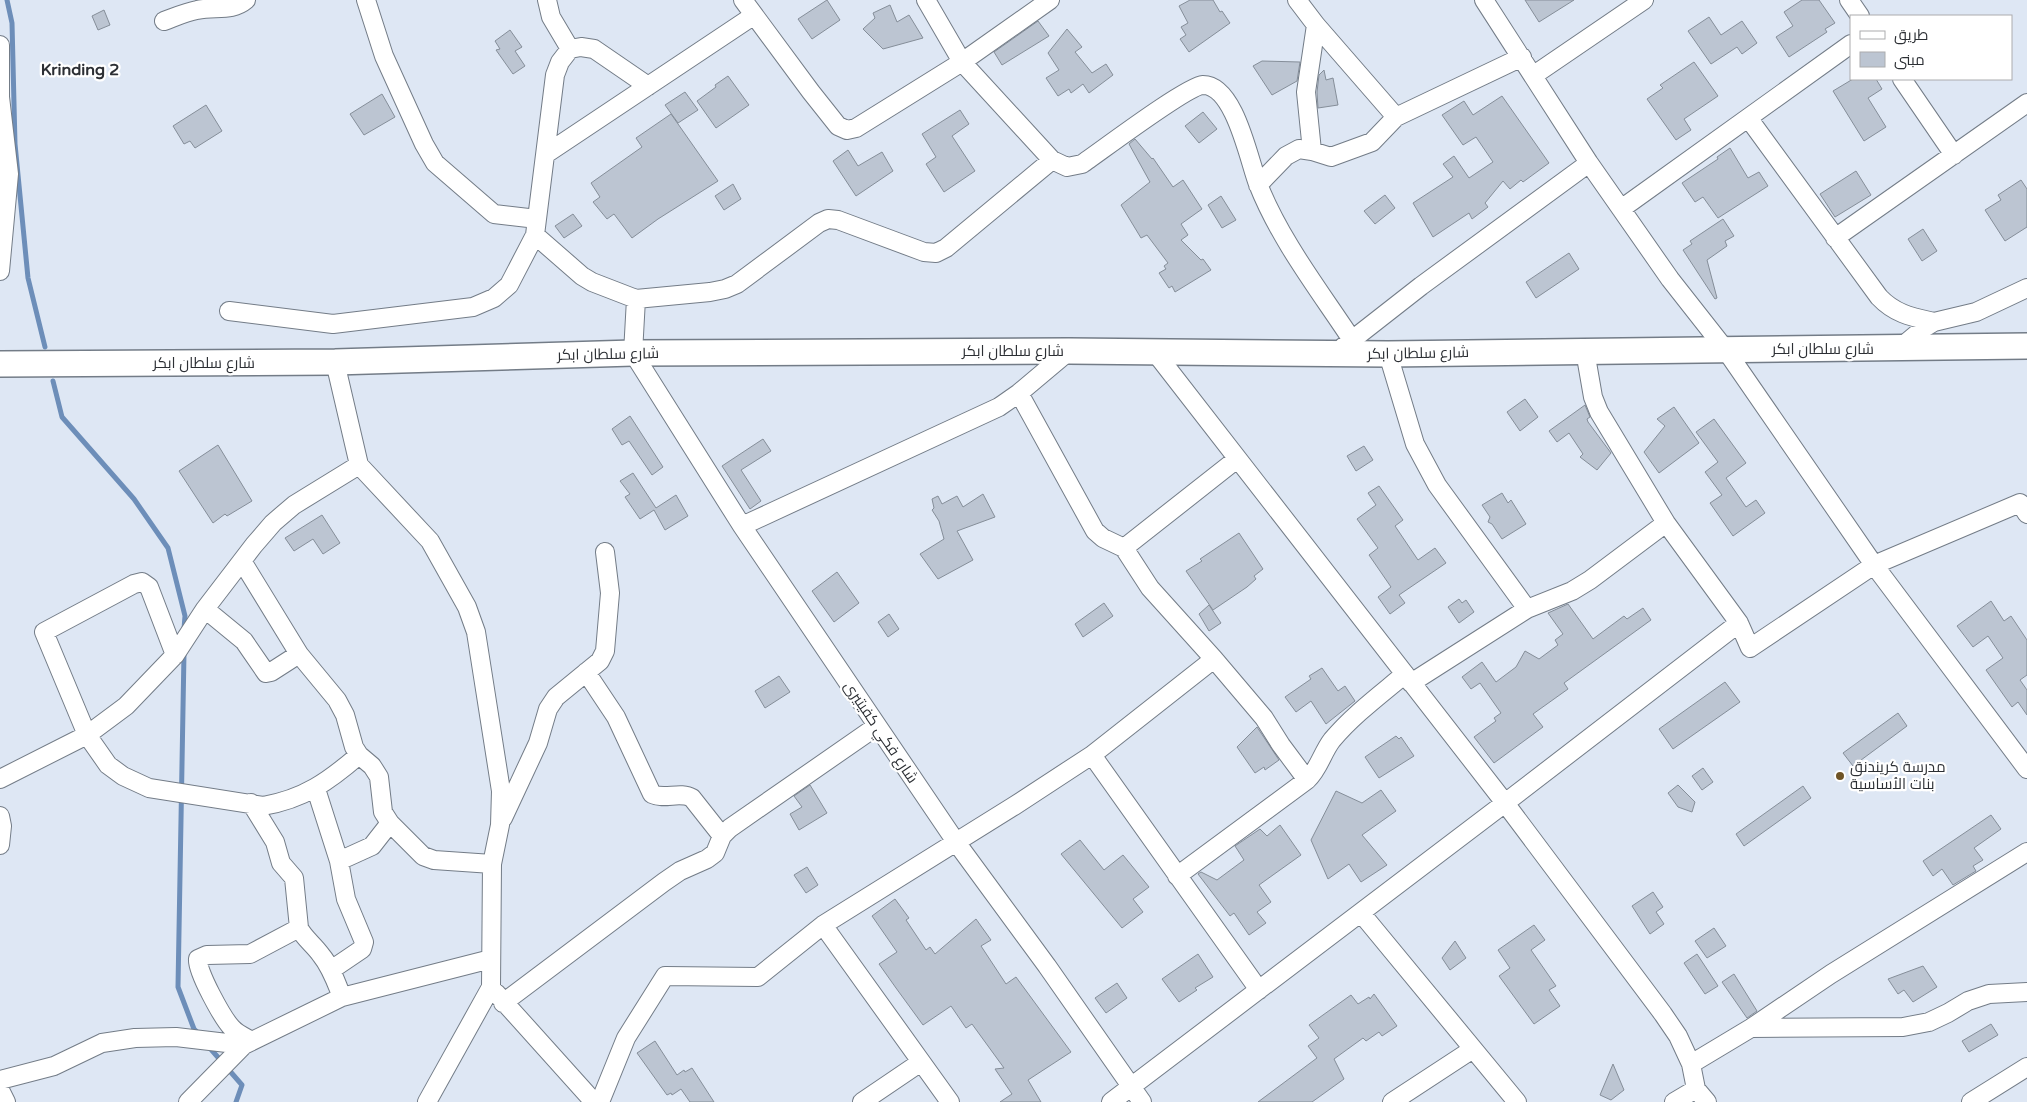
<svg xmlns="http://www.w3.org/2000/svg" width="2027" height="1102" viewBox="0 0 2027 1102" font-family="'Varela Round',Cairo,sans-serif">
  <rect width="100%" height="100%" fill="#dee7f4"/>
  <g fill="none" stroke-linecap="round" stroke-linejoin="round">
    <!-- stream -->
    <path stroke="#6d8eb9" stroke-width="5" d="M7,0L12,23L15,144L28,278L45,347
      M53,381L62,417L134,499L168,548L185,616L184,629
      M184,653L178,987L194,1029L199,1034
      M209,1047L242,1085L236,1102"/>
  </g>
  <!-- building -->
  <path fill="#bcc5d2" stroke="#858e99" d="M827,0L840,20L812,39L798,19Z
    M1190,0H1213L1220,12L1222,11L1230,23L1189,52L1180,39L1186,35L1181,27L1188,23L1179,6Z
    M1525,0H1574L1539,22Z
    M1802,0H1819L1835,23L1825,29L1827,32L1789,57L1776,37L1793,26L1784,12Z
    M890,5L897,22L909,15L923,38L883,49L863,29L875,18L873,13Z
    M104,10L110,25L98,30L92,16Z
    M1709,17L1721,35L1742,21L1757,43L1742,54L1737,47L1711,64L1688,31Z
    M1038,21L1049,36L1002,65L994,52Z
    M1067,29L1082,47L1075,52L1092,73L1106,64L1113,75L1089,93L1083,84L1071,93L1069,89L1058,96L1046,78L1059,70L1048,53Z
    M510,30L522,47L515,51L525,66L513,74L496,50L500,49L495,41Z
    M1262,61L1300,62L1297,81L1272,95L1253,66Z
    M1694,62L1718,96L1684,119L1691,130L1676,140L1647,99L1663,88L1660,85Z
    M1324,70L1326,80L1333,78L1338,105L1318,108L1317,92L1319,75Z
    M728,76L749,105L716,128L697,101L716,87L715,85Z
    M1853,79H1876L1882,89L1868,98L1886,127L1864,141L1833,91Z
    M685,92L698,110L678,123L665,105Z
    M382,94L395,117L364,135L350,114Z
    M1502,96L1549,163L1523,182L1521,180L1510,189L1503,181L1485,203L1488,207L1472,219L1469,213L1433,237L1413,203L1453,177L1443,164L1454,156L1469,178L1493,162L1476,137L1463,145L1442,115L1464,101L1473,115Z
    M206,105L222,131L195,148L190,141L184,144L173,126Z
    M960,110L969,124L952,136L975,171L944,192L926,164L936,157L922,134Z
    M1203,112L1217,129L1199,143L1185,126Z
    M671,114L718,181L658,219L632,238L614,214L607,219L593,202L600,197L591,183L642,147L636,138Z
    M1135,139L1152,159L1153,158L1173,187L1183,180L1202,209L1181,224L1188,235L1181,240L1201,260L1203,259L1211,270L1175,292L1172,286L1169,288L1159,273L1166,269L1164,266L1168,263L1147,235L1141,238L1121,205L1150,182L1129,144Z
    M1730,148L1748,178L1759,172L1768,186L1718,218L1703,197L1695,202L1682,183L1718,159L1717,157Z
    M848,150L858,166L882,152L893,171L856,196L833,161Z
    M1856,171L1871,195L1835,217L1820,194Z
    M2021,180L2027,189V227L2005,241L1985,210L2001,200L1998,195Z
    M733,184L741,199L724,210L715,196Z
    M1385,195L1395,208L1375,224L1364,211Z
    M1221,196L1236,220L1222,228L1208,205Z
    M573,214L582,226L564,238L555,226Z
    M1723,219L1734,236L1725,241L1727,246L1707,260L1717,298L1715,299L1683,250L1692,244L1690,241Z
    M1923,229L1937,251L1922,261L1908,239Z
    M1569,253L1579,269L1536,298L1526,282Z
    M1525,399L1538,417L1520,431L1507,412Z
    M1585,405L1590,417L1587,419L1588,422L1611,453L1597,470L1580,457L1583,454L1569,433L1557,442L1549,431Z
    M1674,407L1699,443L1659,473L1644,452L1665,426L1657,419Z
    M630,416L663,467L652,475L629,441L622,445L612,429Z
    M1714,419L1746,463L1726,478L1746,507L1756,500L1765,513L1733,536L1710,503L1722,495L1705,472L1718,462L1696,432Z
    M763,439L771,451L741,470L761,501L750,509L722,466Z
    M218,445L252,501L227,516L225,514L213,523L179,471Z
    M1364,446L1373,460L1356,471L1347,456Z
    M633,473L656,508L676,495L688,516L665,530L654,510L640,519L625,497L630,494L620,481Z
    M1379,486L1403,520L1395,526L1418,560L1435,548L1446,563L1399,595L1405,603L1390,614L1378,597L1391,587L1369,555L1378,548L1357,519L1376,505L1368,493Z
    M1502,493L1508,503L1511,500L1526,524L1502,539L1492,524L1488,522L1490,517L1482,505Z
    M983,494L995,517L957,531L973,560L938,579L920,554L944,539L939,521L932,510L934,508L932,499L938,496L942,504L957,496L963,507Z
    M322,515L340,543L323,554L313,539L294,551L285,538Z
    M1239,533L1263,569L1254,576L1256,579L1247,587L1213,610L1186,571L1202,561L1200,559Z
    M837,572L859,603L834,622L812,591Z
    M1459,599L1462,603L1466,600L1474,612L1459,623L1448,607Z
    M1991,601L2004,621L2011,616L2027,640V675L2020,680L2027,690V715L2018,702L2012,707L1986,670L2003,658L1988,636L1973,647L1957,626Z
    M1104,603L1113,616L1083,637L1075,624Z
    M1568,604L1593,639L1624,616L1627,619L1643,608L1651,620L1564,683L1568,689L1533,714L1543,727L1494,763L1474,737L1496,721L1494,718L1501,713L1480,683L1471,689L1462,677L1482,662L1496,682L1516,667L1525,651L1539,659L1558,645L1555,640L1563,634L1548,613Z
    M1209,605L1221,623L1209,631L1199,614Z
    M889,614L899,629L888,637L878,622Z
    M1322,668L1338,691L1345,686L1355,701L1326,724L1311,701L1296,712L1285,697L1311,679L1309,676Z
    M779,676L790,692L765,708L755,691Z
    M1725,682L1740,702L1673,749L1659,729Z
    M1898,713L1907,726L1853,766L1843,753Z
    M1257,727L1279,760L1265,770L1264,767L1255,773L1237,747Z
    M1396,736L1399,739L1401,737L1414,756L1379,778L1365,757Z
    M1703,768L1713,782L1702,790L1692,776Z
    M810,785L827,813L799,830L790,814L802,807L794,796Z
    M1678,785L1695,802L1692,812L1678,807L1668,793Z
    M1803,786L1811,798L1744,846L1736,834Z
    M1381,790L1396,811L1362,835L1387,865L1361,882L1349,864L1328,879L1311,840L1336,791L1362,803Z
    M1991,815L2001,829L1974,848L1983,860L1973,866L1976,871L1953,885L1942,869L1933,876L1923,861Z
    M1280,825L1301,855L1259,885L1271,902L1257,912L1266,923L1249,935L1234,913L1230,916L1198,874L1201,872L1217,880L1244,860L1235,846L1260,829L1267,836Z
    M1080,840L1104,870L1123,855L1149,887L1133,899L1143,912L1122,928L1061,854Z
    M807,867L818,885L806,893L794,875Z
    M1653,892L1663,907L1656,912L1664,924L1650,934L1632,906Z
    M895,899L909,918L906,920L926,950L930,947L935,954L976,919L991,940L981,946L1006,984L1016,977L1071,1052L1028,1080L1041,1102H1000L1012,1094L995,1069L1004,1068L972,1024L966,1028L951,1006L923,1025L896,988L879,964L897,952L872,916Z
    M1534,925L1545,940L1531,950L1556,986L1549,990L1560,1006L1534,1024L1499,976L1510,968L1498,950Z
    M1714,928L1726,946L1707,958L1695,941Z
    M1455,941L1466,958L1450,970L1442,958Z
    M1198,954L1213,977L1195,988L1197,990L1179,1002L1162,979Z
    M1697,954L1718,986L1705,994L1684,963Z
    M1923,966L1937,987L1913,1002L1904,990L1898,994L1888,979Z
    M1734,974L1757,1011L1747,1018L1722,982Z
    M1117,983L1127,998L1106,1013L1095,998Z
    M1374,994L1397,1026L1382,1036L1379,1032L1366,1041L1363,1038L1334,1059L1344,1079L1312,1102H1258L1317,1058L1308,1046L1319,1038L1309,1025L1351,995L1358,1004L1369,997L1370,999Z
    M1991,1024L1998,1035L1969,1052L1962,1041Z
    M655,1041L677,1075L684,1070L685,1072L692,1068L714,1102H690L681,1089L672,1095L671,1093L667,1095L637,1053Z
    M1613,1064L1624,1090L1611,1100L1600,1095Z"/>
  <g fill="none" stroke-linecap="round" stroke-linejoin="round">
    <defs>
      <path id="minor" d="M366,0L384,56L424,144L435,163L494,214L537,219
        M547,0L551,17L570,49
        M743,0L811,92L838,126L847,130L856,128L962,62L1050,0
        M926,0L962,62L1052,160L1067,167L1082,164C1101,151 1187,86 1203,85C1235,85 1249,161 1258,184C1280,240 1319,290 1352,340
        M1297,0L1316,25L1396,117
        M1484,0L1589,163L1670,279L1725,349L1874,565L2027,769
        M1849,0L1860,16
        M164,21C175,17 186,12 197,10C215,6 232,12 246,0
        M0,45V97L9,174L0,271
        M1534,75L1644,0
        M1902,79L1954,155
        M1749,119L1879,297C1895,314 1912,317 1934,322
        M1312,151L1306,92L1316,25
        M546,154L753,16
        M1258,185L1286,156L1299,149L1312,151L1331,157L1372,142L1396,117L1522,57
        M1621,209L1851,44
        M535,235L582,276L592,282L636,299L710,292L725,289L737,284L819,223L828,219L838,220L924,252L936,253L946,248L1052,160
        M1835,238L2027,103
        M636,299L633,353L742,526L956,842L1047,966L1142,1102
        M229,311L333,324L473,307L494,298L509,285L535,235L555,75L560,62L570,49L581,47L594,49L648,86
        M1343,347L1421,286L1589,163
        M1899,349L1924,328L1934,322L1976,312L2027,288
        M1154,351L1505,803L1663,1014L1678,1036L1691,1064L1696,1089L1707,1102
        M1585,351L1593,397L1599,412L1666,523L1739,623L1750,648L1874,565L2020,503L2027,514
        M1388,354L1415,444L1437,485L1527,609
        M335,362L359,465L430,541L467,607L476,632L501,791L500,825L492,864L491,987L427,1102
        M1019,393L1095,531L1103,538L1124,548L1150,588L1214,659
        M742,526L999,407L1019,393L1069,351
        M1124,548L1237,459
        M242,561L299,654L337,700L345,715L354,747L359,755L372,766L379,777L383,812L390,823L423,856L434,860L492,864
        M205,609L244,641L266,673L271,672L299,654
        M175,655L149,587L142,582L134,584L44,632L87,735L108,765L123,776L149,788L263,806C304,799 329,781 359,755
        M586,672L616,717L652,794C665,800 680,791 692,798L722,836
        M1411,683L1527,609L1572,591L1590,580L1666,523
        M1092,755L1214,659L1264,718L1281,745L1307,780
        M0,779L87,735L126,706L175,655L205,609L254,545L273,523L294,505L359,465
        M316,789L339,861L346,899L364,942L362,949L331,970
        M251,803L275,842L281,863L294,878L299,928C304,938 314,945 321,955C331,967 336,982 342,997
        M0,816L2,826L0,845
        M503,818L538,743L548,709L556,697L600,661L605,651L610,593L605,552
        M339,861L372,846L390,823
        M1177,876L1307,780C1319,769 1322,753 1332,740C1353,715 1380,695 1405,674
        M1361,913L1517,1102
        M823,925L950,1102
        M496,993L594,1102
        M503,1003L664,882L680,871L707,859L715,853L722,836L730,828L877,726
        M1751,1028L1903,1027L1929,1022L1948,1013L1968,1001L1989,994L2027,992
        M252,1041C245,1037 237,1034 232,1028C223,1019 196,970 198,959L207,955L250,954L299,928
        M1691,1064L1751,1028L1831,974L2027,852
        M0,1080L54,1066L102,1043L135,1038L176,1037L244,1045
        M0,1090L6,1102
        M188,1102L244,1045L342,997L491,959
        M600,1102L626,1038L665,976L758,977L823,925L1014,806L1092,755L1259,990
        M862,1102L921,1062
        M1111,1102L1505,803L1739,623
        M1392,1102L1473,1049
        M1674,1102L1696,1089
        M1971,1102L2027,1067"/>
      <path id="highway" d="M0,364L335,362L633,353L1069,351L1388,354L2027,346"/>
    </defs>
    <!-- minor casing -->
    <use href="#minor" stroke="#737c87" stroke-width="20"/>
    <!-- highway casing -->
    <use href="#highway" stroke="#737c87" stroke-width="28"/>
    <!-- minor -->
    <use href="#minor" stroke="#fff" stroke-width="18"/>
    <!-- highway -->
    <use href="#highway" stroke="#fff" stroke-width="25"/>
  </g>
  <!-- markers -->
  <circle fill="#6f5426" stroke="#fff" stroke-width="2" cx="1840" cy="776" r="5"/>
  <g text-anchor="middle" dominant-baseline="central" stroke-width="4.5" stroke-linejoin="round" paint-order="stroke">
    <!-- street labels -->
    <g font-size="15" fill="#2c2f34" stroke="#fff">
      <text x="1823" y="349">شارع سلطان ابكر</text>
      <text x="1013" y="351">شارع سلطان ابكر</text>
      <text transform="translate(1418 353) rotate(-1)">شارع سلطان ابكر</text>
      <text transform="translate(608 354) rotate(-1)">شارع سلطان ابكر</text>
      <text x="204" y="363">شارع سلطان ابكر</text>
      <text transform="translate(881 732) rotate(56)">شارع فكي كفيتيرى</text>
    </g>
    <!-- poi labels -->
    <g font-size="15" fill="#2c2f34" stroke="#fff" text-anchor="start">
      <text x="1850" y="767">مدرسة كريندنق<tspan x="1850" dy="17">بنات الأساسية</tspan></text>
    </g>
    <!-- neighbourhood labels -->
    <g font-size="16" font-weight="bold" fill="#2c2f34" stroke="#fff">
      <text x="80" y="70">Krinding 2</text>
    </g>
  </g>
  <!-- legend -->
  <rect x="1850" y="15" width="162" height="65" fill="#ffffff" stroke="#abacae"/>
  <rect x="1860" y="31" width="25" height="8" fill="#ffffff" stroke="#abacae"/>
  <text x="1894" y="40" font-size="15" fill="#2c2f34">طريق</text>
  <rect x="1860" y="52" width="25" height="15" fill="#bcc5d2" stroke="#abacae"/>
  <text x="1894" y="65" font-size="15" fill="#2c2f34">مبنى</text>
</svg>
